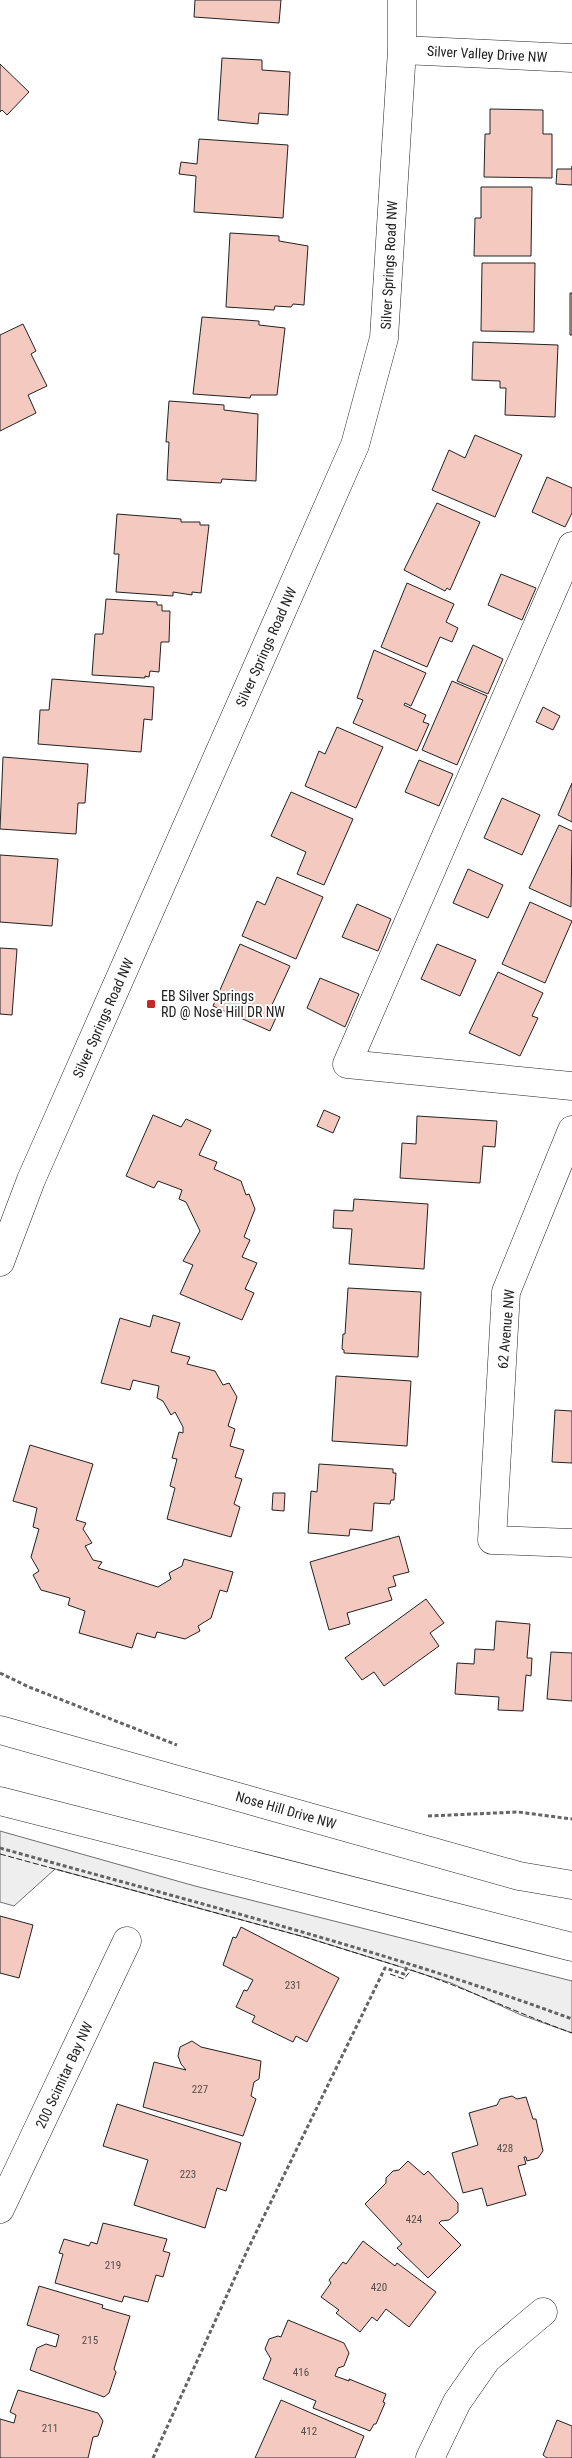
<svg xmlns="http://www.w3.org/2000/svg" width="572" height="2458" viewBox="0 0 572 2458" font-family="'Roboto Condensed',sans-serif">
  <rect width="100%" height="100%" fill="#fff"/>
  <!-- green -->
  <path fill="#eee" stroke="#6f6f6f" d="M0,1831L195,1886L572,1981V2033L521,2015L451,1983L401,1967L308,1938L55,1869L14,1906L0,1902Z"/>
  <!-- building -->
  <path fill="#f3c9c0" stroke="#222" d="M195,0H281L279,23L194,17Z
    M222,58L262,60V70L290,72L288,115L259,113L258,124L218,120Z
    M0,64L29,92L7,115L2,110L0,112Z
    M490,109L543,110V134H552V178L484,177L485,134H490Z
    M199,139L288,145L283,218L194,212L196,176L179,174L181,162L197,164Z
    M572,166V185L556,184L557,169H572Z
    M481,187H532L531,256H474L475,218H481Z
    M230,233L279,236V241L308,246L304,305L293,304L291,307L275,306L274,310L226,307Z
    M482,263H535L534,332L481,331Z
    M570,293H572V335H570Z
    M202,317L259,321V325L285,328L277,395H251L250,398L193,394Z
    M23,324L36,351L31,354L47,386L28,395L36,413L0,431V335Z
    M473,342L558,345L555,417L505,415L506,388H500V381L472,380Z
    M169,401L224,405V410L258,414L256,481L222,479L221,483L167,480L169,442H166Z
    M475,435L522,455L495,517L432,490L449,450L465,458Z
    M547,477L572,488V513L565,527L532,512Z
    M437,503L480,522L450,590L447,588L445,591L404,570Z
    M117,514L181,519V522H200V525H209L201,593L192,592V595L173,592V596L116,592L119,554H114Z
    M501,574L536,588L522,620L488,605Z
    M407,583L454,604L446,622L458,628L452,642L440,637L427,667L381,647Z
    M106,599L157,602V605H162V611H170L169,642H161L159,672L150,671L149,677L145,676V678L92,675L95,634H103Z
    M473,645L503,659L488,694L457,681Z
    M374,650L426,673L411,706L405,703L404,705L426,715L423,722L429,724L417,751L353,723L363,700L357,698Z
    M52,679L154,687L152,720L144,719L141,752L38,744L40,710H49Z
    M452,681L487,696L457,765L422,750Z
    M543,707L560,716L553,730L536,722Z
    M337,727L383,747L356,808L305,786L319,751L325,754Z
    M3,757L88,764L85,803H78L76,834L0,829Z
    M419,760L453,774L439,806L405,792Z
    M572,783V822L558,815Z
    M291,792L353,819L324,885L297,874L306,852L271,836Z
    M502,798L540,815L522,855L484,838Z
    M559,825L572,831L571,907L529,888Z
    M0,855L58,859L52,926L0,922Z
    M468,869L503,885L488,918L453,903Z
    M277,877L323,897L296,959L242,936L257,901L265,905Z
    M530,902L572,921L545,983L502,964Z
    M357,904L391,919L378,951L342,937Z
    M240,944L290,966L271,1007L279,1011L270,1031L213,1006Z
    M437,944L476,960L460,996L421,979Z
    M0,948L17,949L12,1015L0,1014Z
    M498,972L543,993L532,1016L538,1018L520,1056L469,1033Z
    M320,978L359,994L345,1027L307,1008Z
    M324,1110L340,1117L333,1133L317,1126Z
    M153,1115L181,1127L186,1119L211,1130L199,1155L217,1162L214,1169L241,1181L246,1195L249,1194L255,1209L244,1237L250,1240L242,1257L257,1263L245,1289L254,1293L242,1320L180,1294L193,1265L183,1261L200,1231L186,1202L179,1199L182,1190L158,1181L154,1188L126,1176Z
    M417,1116L497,1121L495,1147L483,1146L480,1183L400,1178L402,1143L416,1144Z
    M354,1199L428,1204L424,1269L349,1264L352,1229L333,1228L334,1210L353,1211Z
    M348,1288L421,1292L418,1357L344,1353V1350L342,1349L343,1334H345Z
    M153,1315L180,1323L171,1352L190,1357L187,1364L215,1371L223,1385L229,1383L237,1397L228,1426L235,1429L230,1446L244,1450L235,1477L242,1479L234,1504L240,1507L231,1537L167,1519L175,1488L170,1486L177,1459L172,1458L179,1432L183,1433V1427L175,1412L171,1415L163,1401L157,1398L159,1386L133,1380L130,1390L101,1383L120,1318L150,1327Z
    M336,1376L411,1381L407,1446L332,1441Z
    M555,1410L572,1411V1463L552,1462Z
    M30,1445L93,1464L76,1520L86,1523L83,1529L92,1543L85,1546L93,1560L102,1562L98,1568L158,1587L171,1579L169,1573L182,1566L184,1559L233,1572L227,1592L220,1590L211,1618L198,1626L200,1631L185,1639L157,1632L155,1638L137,1633L132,1648L79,1633L85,1611L68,1605L70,1598L41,1590L33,1575L39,1571L31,1557L39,1529L33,1527L37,1508L13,1501Z
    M319,1464L393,1469V1473H396L394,1500H391L390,1504L374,1503L372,1531L350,1529L349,1536L308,1533L311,1491L317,1492Z
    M273,1493H285L284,1511L272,1510Z
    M399,1536L409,1572L393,1576L396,1586L388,1588L392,1600L347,1613L350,1624L329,1630L310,1562Z
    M426,1599L444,1623L430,1633L439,1646L384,1686L374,1672L362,1680L345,1658Z
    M496,1621L530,1624L527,1658H532L531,1676L526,1675L523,1711L498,1710L499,1697L455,1694L457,1663L474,1664L475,1649L494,1650Z
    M551,1652L572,1653V1701L547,1699Z
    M0,1916L33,1925L19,1978L0,1973Z
    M241,1927L339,1978L307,2042L296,2036L293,2042L252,2022L255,2016L236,2007L244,1990L247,1991L253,1980L223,1965L233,1937L236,1938Z
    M192,2041L201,2047L261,2061L259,2079L254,2082L251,2096L256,2099L243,2136L143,2107L154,2062L186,2070L181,2064L178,2056L180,2047Z
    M512,2096L517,2099L526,2097L533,2119H536L543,2151L538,2158L527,2161L526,2157H524L526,2164L518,2166L526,2195L487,2206L482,2188L463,2193L452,2153L478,2145L469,2113L497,2105L500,2099Z
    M117,2104L241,2143L226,2191L217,2188L205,2228L134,2205L148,2160L103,2146Z
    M408,2161L424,2175L428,2171L458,2203V2212L449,2220L441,2221L439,2223L461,2245L428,2278L397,2248L402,2244L365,2204L386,2183V2178L393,2171L399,2170Z
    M103,2223L167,2239L163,2251L170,2253L163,2277L156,2275L148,2302L124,2296L122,2302L55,2283L63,2254L59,2253L64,2239L89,2246L91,2242L97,2244Z
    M363,2241L395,2266L397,2263L436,2292L409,2327L386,2309L377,2321L372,2317L360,2332L336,2313L339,2310L321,2297L331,2283L329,2280L343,2262L346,2264Z
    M39,2286L103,2305L102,2308L130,2316L114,2369L116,2372L109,2393L104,2397L30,2370L37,2348L46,2344L56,2347L59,2335L27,2325Z
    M288,2320L344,2343L349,2353L344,2366L338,2368L335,2376L349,2381V2379L386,2394L383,2402L385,2403L376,2424H374L370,2431L313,2408L316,2401L263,2379L271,2359L265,2349L269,2339L278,2336L281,2337Z
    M18,2390L98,2413L103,2421L98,2436L93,2437L88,2458H0V2419L14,2423L16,2415L10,2412Z
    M281,2400L364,2436L355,2458H255Z
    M557,2420L572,2426V2458H547L543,2455Z"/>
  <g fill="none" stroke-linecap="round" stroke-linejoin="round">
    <defs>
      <path id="minor" d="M402,50L572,58
        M572,546L347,1064L572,1086
        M572,1130L506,1292L492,1540L572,1543
        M0,1262L31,1180L355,445L384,338L402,50V0
        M0,2209L127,1941
        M430,2458L457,2402L487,2359L543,2312"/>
      <path id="major" d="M0,1730L519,1876L572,1885
        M0,1801L572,1947"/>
    </defs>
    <!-- minor casing -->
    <use href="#minor" stroke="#222" stroke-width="29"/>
    <!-- major casing -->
    <use href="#major" stroke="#222" stroke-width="29"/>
    <!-- path -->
    <path stroke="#646464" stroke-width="3" stroke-dasharray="4 2.5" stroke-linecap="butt" d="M0,1673L29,1687L177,1745
      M428,1816L518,1812L572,1819
      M0,1848C192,1902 385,1950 572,2019
      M153,2458L247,2251L385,1968L404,1974L408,1964"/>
    <!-- minor -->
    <use href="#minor" stroke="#fff" stroke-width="28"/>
    <!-- major -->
    <use href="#major" stroke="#fff" stroke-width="28"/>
    <!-- fence -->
    <path stroke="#222" stroke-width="1" stroke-dasharray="6 2.5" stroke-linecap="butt" d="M0,1854L308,1938L401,1967
      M390,1974L404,1979L411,1970C466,1988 517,2013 572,2033"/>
  </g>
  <!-- markers -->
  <rect fill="#c62828" stroke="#fff" stroke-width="2" x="146" y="999" width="10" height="10" rx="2.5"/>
  <g text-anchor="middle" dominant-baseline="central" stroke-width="4" stroke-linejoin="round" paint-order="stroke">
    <!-- number labels -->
    <g font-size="11" fill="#564c4a">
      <text x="293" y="1985">231</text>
      <text x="200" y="2089">227</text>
      <text x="505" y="2148">428</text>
      <text x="188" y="2174">223</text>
      <text x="414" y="2219">424</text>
      <text x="113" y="2265">219</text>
      <text x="379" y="2287">420</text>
      <text x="90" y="2340">215</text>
      <text x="301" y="2372">416</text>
      <text x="50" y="2428">211</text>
      <text x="309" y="2431">412</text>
    </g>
    <!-- street labels -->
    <g font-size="14" fill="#222" stroke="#fff">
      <text transform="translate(487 54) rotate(3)">Silver Valley Drive NW</text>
      <text transform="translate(389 265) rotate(-87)">Silver Springs Road NW</text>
      <text transform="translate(266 647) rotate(-66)">Silver Springs Road NW</text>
      <text transform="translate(103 1018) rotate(-66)">Silver Springs Road NW</text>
      <text transform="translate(506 1329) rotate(-85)">62 Avenue NW</text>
      <text transform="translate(286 1810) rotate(16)">Nose Hill Drive NW</text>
      <text transform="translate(64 2075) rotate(-65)">200 Scimitar Bay NW</text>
    </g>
    <!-- poi labels -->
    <g font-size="14" fill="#222" stroke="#fff" text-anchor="start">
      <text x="161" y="996">EB Silver Springs<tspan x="161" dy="16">RD @ Nose Hill DR NW</tspan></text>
    </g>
  </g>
</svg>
